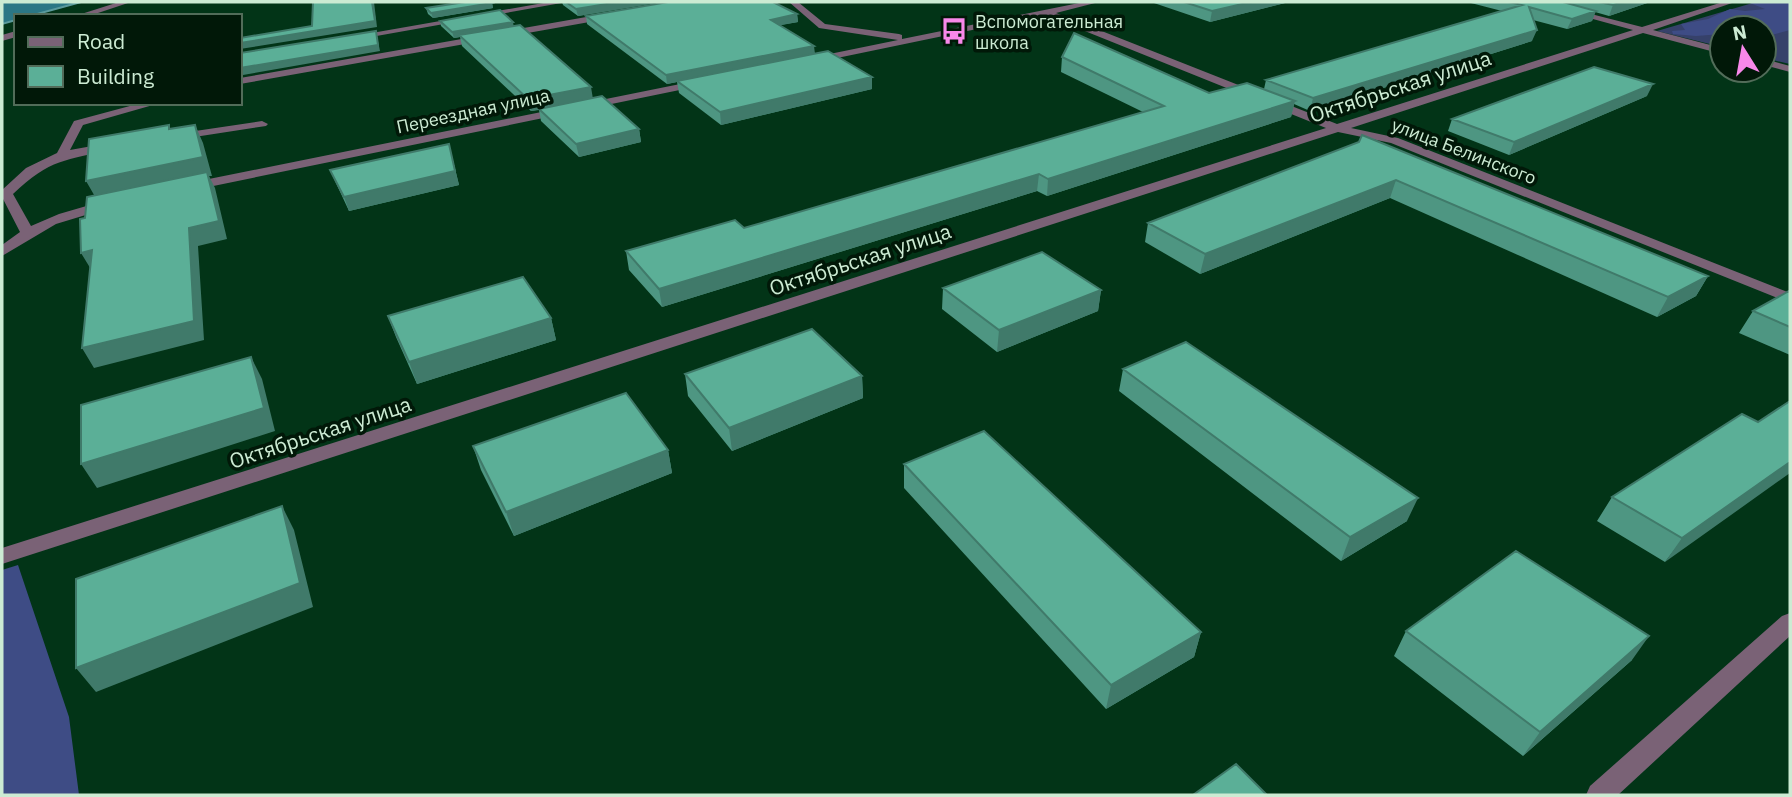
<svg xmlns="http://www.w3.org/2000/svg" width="1792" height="797" viewBox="0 0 1792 797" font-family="'IBM Plex Sans',sans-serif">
  <rect width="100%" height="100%" fill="#023417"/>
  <!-- green -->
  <path fill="#36416a" d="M1756,2H1790V64L1764,58V28H1722V47L1657,31Z"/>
  <!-- forest -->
  <path fill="#3e4c85" d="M1756,2H1790V30L1764,37V28H1722V34L1696,36L1673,34L1672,31L1685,30L1681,24L1708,19L1730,9L1745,11L1765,9L1750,3Z
    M18,565L69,717L79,795H2V570Z"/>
  <!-- water -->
  <path fill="#2b7785" stroke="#5b9a9c" stroke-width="2" d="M2,2H81L30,16H16V20L2,24Z"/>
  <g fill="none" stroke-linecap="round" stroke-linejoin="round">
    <!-- minor -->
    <path fill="#7a6276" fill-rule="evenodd" d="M119,2H131L89,16H75Z
      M549,2H567L354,40L349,37Z
      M789,2H798L825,24L899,34L902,35V39L1084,2H1099L1056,13L1337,124L1633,30L1531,2H1544L1642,27L1723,2H1735L1653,30L1722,48V54L1643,33L1351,128L1398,138L1790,293V303L1391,143L1338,132L2,564V548L1326,128L1045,15L813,63L810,62V58L898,40L819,28Z
      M609,13L613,16L612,18L240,84V78Z
      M16,31V37L2,41V35Z
      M1764,59L1790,66V72L1764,65Z
      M700,80L705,83L704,85L189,191L183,187L189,183Z
      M141,103H160L83,125L70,150L109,143L115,147L113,149C65,161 51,158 13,194L31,226L59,214L107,200L112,201V207L56,224L2,256V245L20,232L2,197V190L26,168L57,153L74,121Z
      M262,121L268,124L266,126L175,140L169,137L175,134Z
      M1790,613V636L1618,795H1586L1590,786L1782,616Z"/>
  </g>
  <!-- wall -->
  <path fill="#4e9682" d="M562,2H662L578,16L563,5Z
    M1151,2H1285V3L1210,22Z
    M1467,2H1650L1609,16L1595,12L1592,21L1567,29L1533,20L1532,41L1310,111L1294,104L1291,117L1047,196L1037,191L662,307L629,270L626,251L744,228L1143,112L1061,72L1062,57L1209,93L1264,89L1266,80L1502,11Z
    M492,3L493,8L433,18L428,14L426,8Z
    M797,14L798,22L780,25L815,53L872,77V89L721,125L679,93L677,82L667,84L587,24L586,16Z
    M440,21L514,26L593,98L639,129L641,142L579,157L541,121L539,110L531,111L462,46L460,37L454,38L441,26Z
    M1647,96L1509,155L1448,131L1452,119Z
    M1359,142L1708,276L1696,296L1657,317L1390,198L1200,274L1145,242L1148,223Z
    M449,144L459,185L349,211L336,183L330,170Z
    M943,288L1101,290L1098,311L997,352L942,309Z
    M1790,291V355L1739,333L1753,311Z
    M388,316L551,318L556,340L417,384L396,337Z
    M1123,369L1407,521L1341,561L1119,391Z
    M685,374L862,376L863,398L732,451L688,396Z
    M1790,401L1665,562L1597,521L1612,497L1758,422Z
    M473,446L668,450L672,473L514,536L481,470Z
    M904,464L1201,632L1194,657L1106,709L904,488Z
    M1406,631L1632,660L1523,756L1394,656Z"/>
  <!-- shaded-wall -->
  <path fill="#407a6a" d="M372,2H374L377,27L240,49V43L375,21Z
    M619,2H662L578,16L576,9Z
    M1251,2H1285V3L1210,22L1212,11Z
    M1624,2H1650L1609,16L1613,5Z
    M492,3L493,8L433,18L431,13Z
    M1596,11L1592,21L1567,29L1572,19Z
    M797,14L798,22L771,27V20Z
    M513,22L514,28L459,35L460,37L454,38L452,32Z
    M1537,30L1532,41L1310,111L1313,98Z
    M376,31L380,51L243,75L240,68Z
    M814,46L815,54L667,84L666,75Z
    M872,77V89L721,125L720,112Z
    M1653,84L1647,96L1509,155L1514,142Z
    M591,87L593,99L531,111L528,99Z
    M1295,101L1291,117L1047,196L1048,179Z
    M195,125L203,143L212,176H209L215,188L227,239L198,246L204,340L94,368L82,348L97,200L86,181Z
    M639,129L641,142L579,157L576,144Z
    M449,144L459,185L349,211L344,197Z
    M1039,174L1037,191L662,307L659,289Z
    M1396,180L1390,198L1200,274L1205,254Z
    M92,250V271L81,253Z
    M1708,276L1696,296L1657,317L1668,297Z
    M1101,290L1098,311L997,352L999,330Z
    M551,318L556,340L417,384L409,362Z
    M251,357L262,379L275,431L97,488L81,464Z
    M862,376L863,398L732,451L729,428Z
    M668,450L672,473L514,536L506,512Z
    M1790,462V473L1665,562L1682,538Z
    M1418,498L1407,521L1341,561L1350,537Z
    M282,506L294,530L313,607L96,692L76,668Z
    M1201,632L1194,657L1106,709L1111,685Z
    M1649,636L1632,660L1523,756L1540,732Z"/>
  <!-- building -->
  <path fill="#5baf97" stroke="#407a6a" stroke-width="2" d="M313,2H372L375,21L240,43V38L312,26Z
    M465,2H490L492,3L431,13L426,8Z
    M566,2H619L576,9Z
    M668,2H773L797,14L771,20L814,46L666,75L586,16Z
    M1184,2H1251L1212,11Z
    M1509,2H1563L1596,11L1572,19L1529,7L1537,30L1313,98L1266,80L1522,5Z
    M1599,2H1624L1613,5Z
    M500,10L513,22L452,32L440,21Z
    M520,25L591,87L528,99L459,35Z
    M376,31L378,45L240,68V53Z
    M1074,33L1209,93L1247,83L1295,101L1048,179L1039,174L659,289L626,251L735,220L744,228L1164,106L1062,57Z
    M828,51L872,77L720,112L677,81Z
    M1594,67L1653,84L1514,142L1452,119Z
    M602,96L639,129L576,144L539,109Z
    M169,125V129L195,125L203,157L86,181L89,139Z
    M1362,135L1708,276L1668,297L1396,180L1205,254L1148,223L1359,142Z
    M449,144L455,171L344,197L330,170Z
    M207,172L219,221L189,228L194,321L82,348L92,250L81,253L80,219L85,218L87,197Z
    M1042,252L1101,290L999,330L943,288Z
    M523,277L551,318L409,362L388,316Z
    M1789,291H1790V327L1753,311Z
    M812,329L862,376L729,428L685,374Z
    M1186,342L1418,498L1350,537L1123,369Z
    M251,357L264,408L81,464V405Z
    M626,393L668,450L506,512L473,446Z
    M1790,401V462L1682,538L1612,497L1742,414L1758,422Z
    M984,431L1201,632L1111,685L904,464Z
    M282,506L300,583L76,668V579Z
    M1516,551L1649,636L1540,732L1406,631Z
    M1236,764L1267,795H1193Z"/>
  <!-- icons -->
  <defs>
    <symbol id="bus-bare" viewBox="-9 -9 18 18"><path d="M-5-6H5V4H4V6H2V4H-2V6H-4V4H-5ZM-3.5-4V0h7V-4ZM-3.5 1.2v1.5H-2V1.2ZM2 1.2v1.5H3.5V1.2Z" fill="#f888ea" stroke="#011808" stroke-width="2.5" paint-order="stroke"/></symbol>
  </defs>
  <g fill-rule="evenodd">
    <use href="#bus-bare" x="935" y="12" width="38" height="38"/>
  </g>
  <g text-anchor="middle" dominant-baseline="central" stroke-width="7" stroke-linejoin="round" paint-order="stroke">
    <!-- far-poi labels -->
    <g font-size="18" fill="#ccebd3" stroke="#011808" text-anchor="start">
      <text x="975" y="21">Вспомогательная<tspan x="975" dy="21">школа</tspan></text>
    </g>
    <!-- far-street labels -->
    <g font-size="18" fill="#ccebd3" stroke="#011808">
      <text transform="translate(473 111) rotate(-12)">Переездная улица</text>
      <text transform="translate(1464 151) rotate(21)">улица Белинского</text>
    </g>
    <!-- street labels -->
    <g font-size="21" fill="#ccebd3" stroke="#011808">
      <text transform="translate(1400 86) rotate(-18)">Октябрьская улица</text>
      <text transform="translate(860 259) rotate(-18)">Октябрьская улица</text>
      <text transform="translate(320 432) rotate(-18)">Октябрьская улица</text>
    </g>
  </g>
  <!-- border -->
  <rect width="1792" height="797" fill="none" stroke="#ccebd3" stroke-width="7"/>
  <!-- legend -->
  <rect x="14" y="14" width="228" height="91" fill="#011808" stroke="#526c59" stroke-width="2"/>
  <rect x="28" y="37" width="35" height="10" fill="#7a6276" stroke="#526c59" stroke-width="2"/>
  <text x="77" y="49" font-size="21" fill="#ccebd3">Road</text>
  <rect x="28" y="66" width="35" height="21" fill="#5baf97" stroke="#526c59" stroke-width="2"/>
  <text x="77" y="84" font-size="21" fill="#ccebd3">Building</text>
  <!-- north arrow -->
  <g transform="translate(1743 49) rotate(349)"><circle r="33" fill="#011808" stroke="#526c59" stroke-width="2"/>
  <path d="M0-5L12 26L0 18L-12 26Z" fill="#f888ea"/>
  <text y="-10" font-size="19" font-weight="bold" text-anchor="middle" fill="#ccebd3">N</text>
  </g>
</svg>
